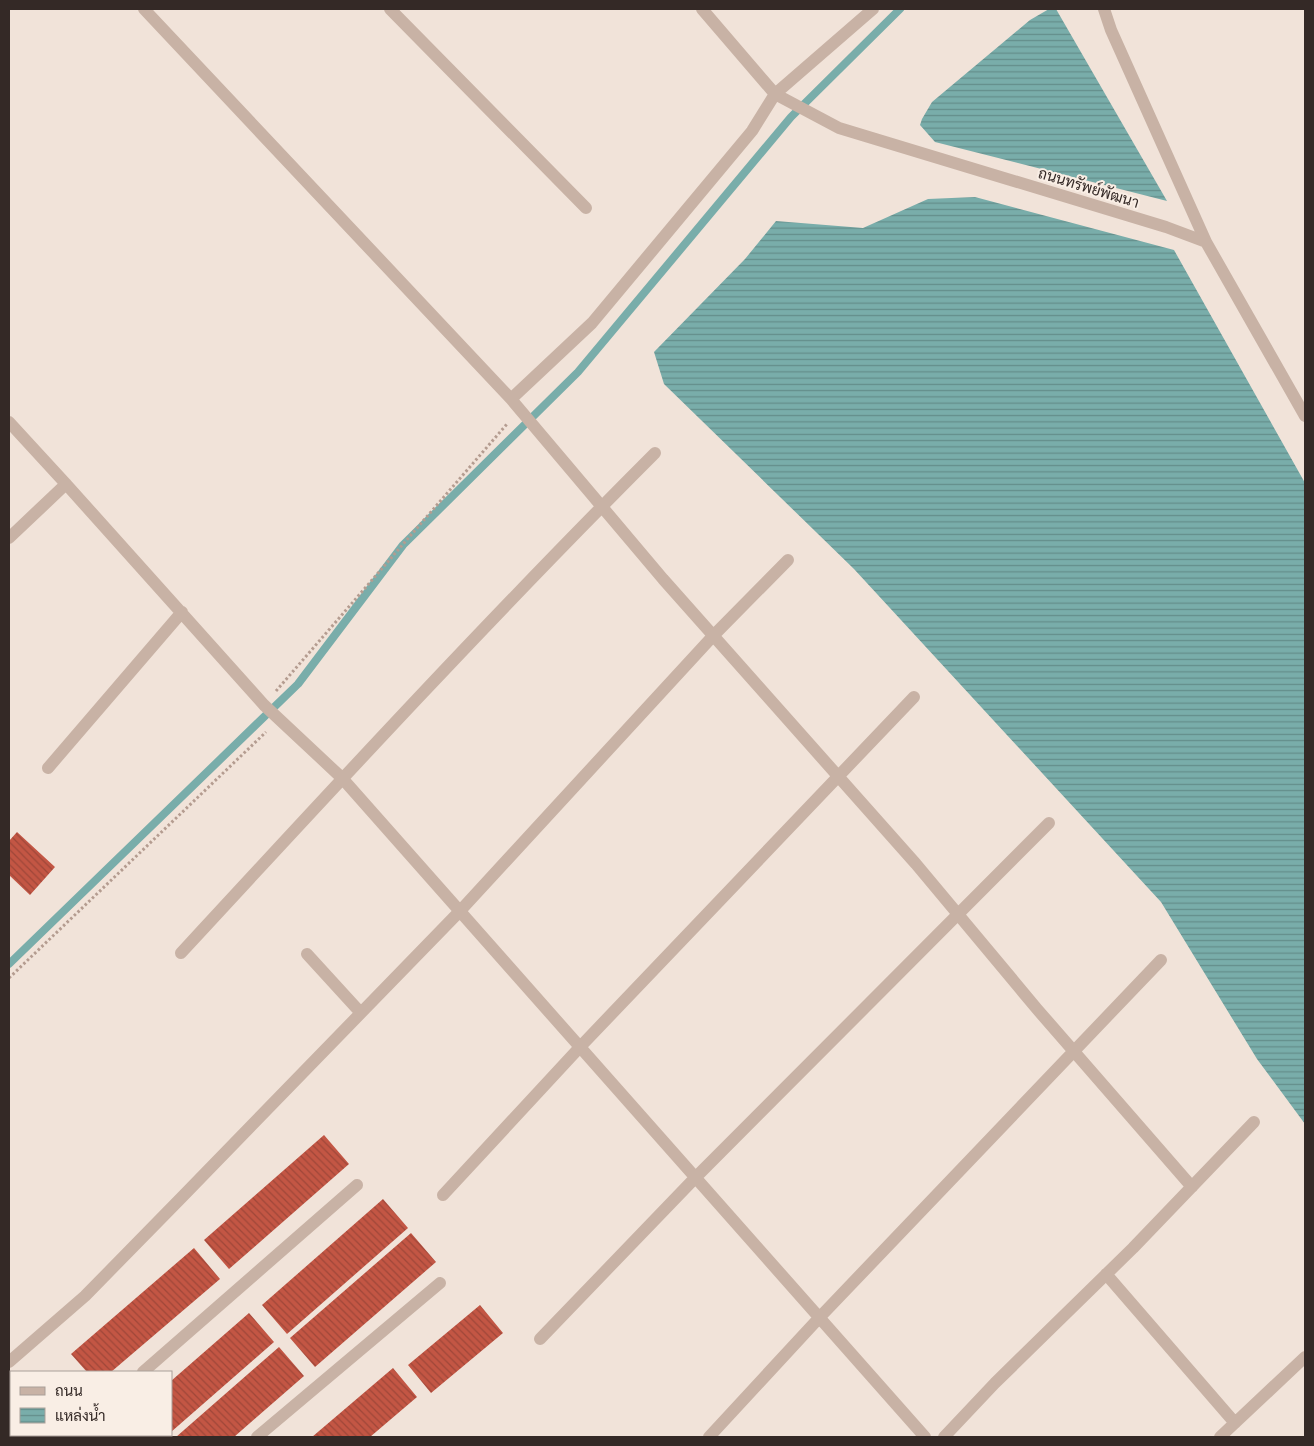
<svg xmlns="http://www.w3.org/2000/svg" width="1314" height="1446" viewBox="0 0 1314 1446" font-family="Lato,Sarabun,sans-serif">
  <defs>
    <pattern id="water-rules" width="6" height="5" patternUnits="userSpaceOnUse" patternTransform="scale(1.25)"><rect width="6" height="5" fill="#79adaa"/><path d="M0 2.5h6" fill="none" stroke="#648d8a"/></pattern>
    <pattern id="building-back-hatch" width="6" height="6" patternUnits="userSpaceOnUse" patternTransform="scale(1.25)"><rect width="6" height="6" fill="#c35644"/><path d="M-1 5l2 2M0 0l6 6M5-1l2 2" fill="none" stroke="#9f4739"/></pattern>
  </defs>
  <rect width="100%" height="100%" fill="#f1e3d9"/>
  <!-- water -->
  <path fill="url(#water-rules)" d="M1049,9H1056L1167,201L935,142L920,125L922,119L932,102L1030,20Z
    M975,197L1174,250L1305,483V1124L1257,1059L1161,902L854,569L664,384L654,352L745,259L776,221L863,228L928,199Z"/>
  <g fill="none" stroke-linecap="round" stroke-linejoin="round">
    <!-- stream -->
    <path stroke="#79adaa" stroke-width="8" d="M9,964L298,684L403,545L578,372L791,117L900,9"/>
  </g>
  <!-- building -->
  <path fill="url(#building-back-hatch)" d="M17,832L55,867L30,895L9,875V841Z
    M324,1135L349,1164L229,1269L204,1240Z
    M383,1199L408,1228L287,1334L262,1305Z
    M411,1233L436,1262L315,1367L290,1338Z
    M194,1248L220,1279L111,1372H87L71,1354Z
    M480,1305L503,1333L431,1393L408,1365Z
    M249,1313L274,1342L171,1432V1381Z
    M279,1347L304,1376L234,1437H176Z
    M393,1368L417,1397L370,1437H312Z
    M11,1399V1435H29L26,1437H9V1401Z"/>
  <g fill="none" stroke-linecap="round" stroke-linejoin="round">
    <!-- path -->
    <path stroke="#b49c90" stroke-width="3" stroke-dasharray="2.5 2.5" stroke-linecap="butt" d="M276,691L507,424
      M9,978L266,732"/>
    <!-- minor -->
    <path stroke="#c8b2a5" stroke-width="12" d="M144,9L511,399L663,579L916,864L1037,1009L1192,1187
      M390,9L586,208
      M702,9L775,94L839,128L1166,227L1206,242L1305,416
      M1104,9L1111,30L1206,242
      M511,399L592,323L752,131L775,94L873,9
      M9,422L66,484L264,705L342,778L925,1437
      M9,538L66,484
      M48,768L182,612
      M181,953C337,784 493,615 655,453
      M307,954L360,1012
      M443,1195L580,1047L914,697
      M1106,1274L1235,1423
      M540,1339L695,1178L1049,823
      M9,1362L85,1296L183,1196L460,911L713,636L788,560
      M143,1372L357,1185
      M68,1437L71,1435
      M257,1437L440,1283
      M709,1437L819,1318L1161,960
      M944,1437L995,1383L1133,1248L1254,1122
      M1220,1437L1305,1357"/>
  </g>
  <g text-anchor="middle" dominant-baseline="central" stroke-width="4" stroke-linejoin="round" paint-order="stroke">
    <!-- street labels -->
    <g font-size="15" fill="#342926" stroke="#f9eee5">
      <text transform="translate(1089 187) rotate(17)">ถนนทรัพย์พัฒนา</text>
    </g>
  </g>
  <!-- border -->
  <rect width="1314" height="1446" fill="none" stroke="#342926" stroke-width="20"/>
  <!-- legend -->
  <rect x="10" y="1371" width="162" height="65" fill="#f9eee5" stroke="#aa9f99"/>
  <rect x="20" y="1387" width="25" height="8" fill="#c8b2a5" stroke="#aa9f99"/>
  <text x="55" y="1396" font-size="15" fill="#342926">ถนน</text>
  <rect x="20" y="1408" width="25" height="15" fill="url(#water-rules)" stroke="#aa9f99"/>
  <text x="55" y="1421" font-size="15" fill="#342926">แหล่งน้ำ</text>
</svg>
